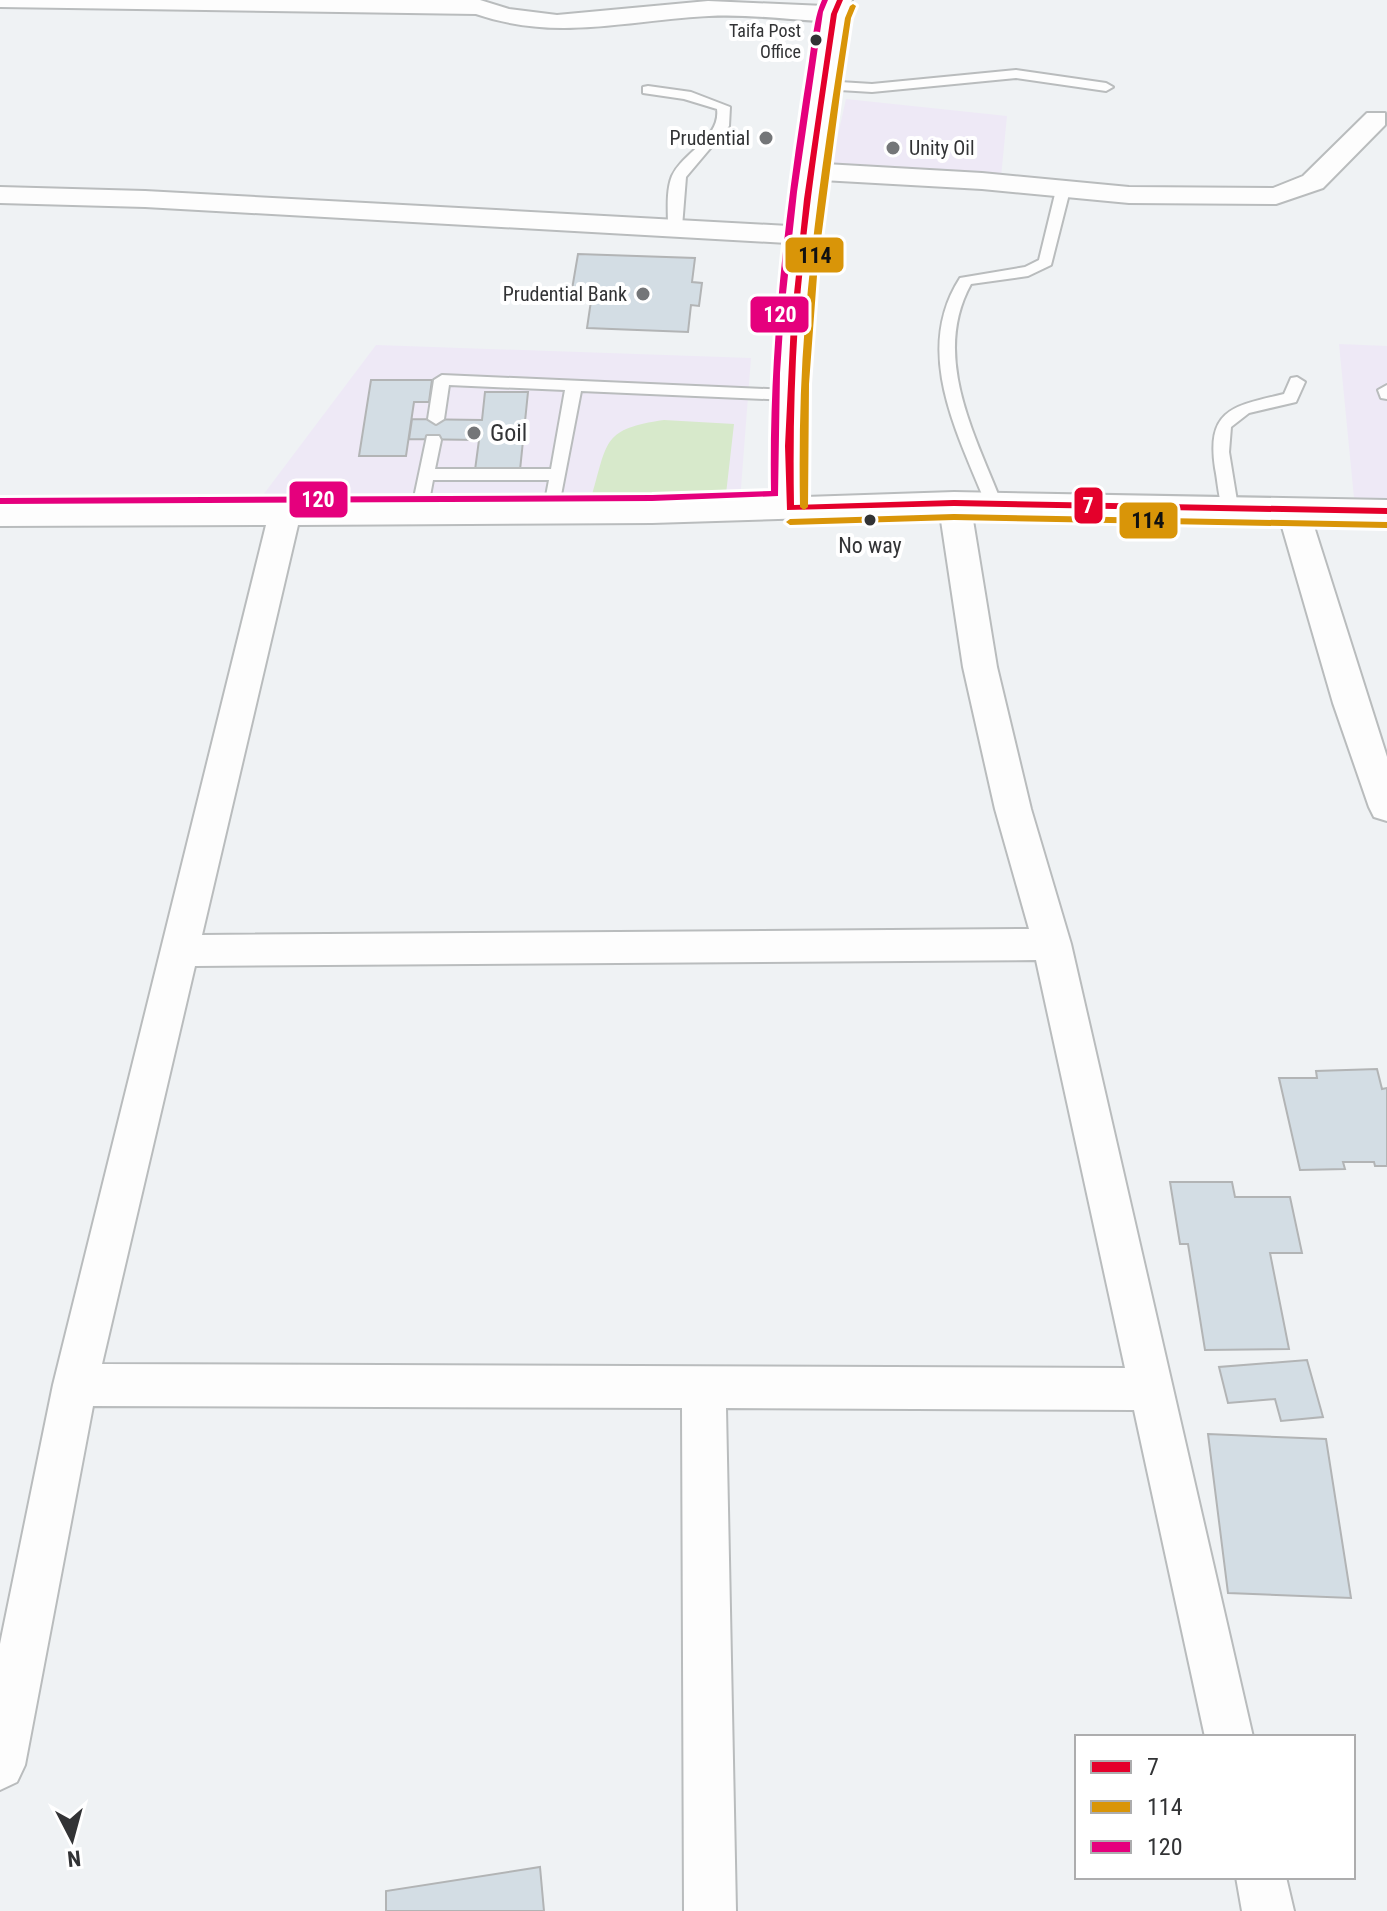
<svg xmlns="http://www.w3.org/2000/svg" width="1387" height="1911" viewBox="0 0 1387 1911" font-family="'Roboto Condensed',sans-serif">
  <rect width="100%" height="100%" fill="#eff2f4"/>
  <!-- commercial -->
  <path fill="#eee9f6" d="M846,99L1007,116L1001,177L831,166Z
    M1339,344L1387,346V498H1354Z
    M376,345L751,358L740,501L260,499Z"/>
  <!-- green -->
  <path fill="#d7e9cb" d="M664,420L734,424L726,494L592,495C608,440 603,429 664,420Z"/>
  <!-- building -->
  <path fill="#d3dde4" stroke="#b2b4b5" stroke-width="2" d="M578,254L695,258L692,282L702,283L699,306L691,305L688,332L587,328L591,301H570Z
    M371,380H432L429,402H414L406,456H359Z
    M485,392H528L520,470H475L479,440L409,439L412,419L482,420Z
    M1377,1069L1382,1089L1387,1088V1166H1375L1374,1162H1343L1345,1169L1300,1170L1279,1078H1317L1316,1071Z
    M1170,1182H1232L1235,1197H1290L1302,1253H1270L1289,1349L1205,1350L1188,1244H1180Z
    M1307,1360L1323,1417L1281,1421L1275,1399L1228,1403L1219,1367Z
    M1208,1434L1326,1439L1351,1598L1228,1593Z
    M540,1867L544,1911H386V1891Z"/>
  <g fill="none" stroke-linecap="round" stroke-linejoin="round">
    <defs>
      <path id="lane" d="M1016,70L1106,83L1113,87L1106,91L1016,78L872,92L823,89L816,85L823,81L872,84Z
        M648,86L691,92L730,107L729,126L686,177L682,227L675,231L668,227C668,211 666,191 672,176C683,152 721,138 717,109L684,99L643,93V87Z
        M1063,186L1070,190L1051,265L1028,276L971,284C931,356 975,435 1002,504L994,510L986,504C957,432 913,351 960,278L1025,267L1039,260L1056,190Z
        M442,375L789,390L797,395L789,400L581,391L557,516H545L543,512L549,480H433L427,512L419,518L411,512L427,436H439L441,440L435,469H551L565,390L449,385L444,419L436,424L428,419L434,380Z
        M1297,377L1305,382L1296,402L1249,413L1231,427L1229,452L1238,507L1236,511H1224C1218,498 1218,482 1215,468C1206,408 1235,406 1284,394L1291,378Z
        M1387,385V399L1381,398L1378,390Z"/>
      <path id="street" d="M0,0H480L509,9L557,15L708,1L825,6L828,0H852L846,14L825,164L982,173L1129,187L1273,188L1303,176L1367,113H1385V125L1323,188L1276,204L1129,203L982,189L822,180C808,285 801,390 805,497L954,492L1387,500V522L1312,520L1387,757V821L1374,817L1369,807L1333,703L1280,520L972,514L997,667L1031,809L1071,944L1253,1737H1205L1134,1410L726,1408L736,1911H684L682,1408L93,1406L25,1765L17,1782L0,1790V1644L53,1385L266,525L0,526V504L652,501L774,498V384L787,243L145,207L0,203V187L145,191L789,226L820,21C783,19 746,14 709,16C626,20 558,42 476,14L0,7ZM940,514L963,667L995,809L1029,929L202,935L298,525L652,523ZM1036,960L1125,1368L102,1364L195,966Z
        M1236,1877H1286L1294,1911H1242Z"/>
    </defs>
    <!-- lane casing -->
    <use href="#lane" stroke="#b9bcbd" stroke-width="4"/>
    <!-- street casing -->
    <use href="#street" stroke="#b9bcbd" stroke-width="4"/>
    <!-- lane -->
    <use href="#lane" fill="#fdfdfd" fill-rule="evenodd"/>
    <!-- street -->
    <use href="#street" fill="#fdfdfd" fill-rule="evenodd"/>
    <defs>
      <path id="bus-1" d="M837,0H843L837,14C822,116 806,219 798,322C794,383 793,444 794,505L954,500L1387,508V514L954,506L787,510L785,446L791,322L804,199L831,14Z"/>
      <path id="bus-2" d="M853,4L856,6L851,18L842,79L818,262L809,384L808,507L804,510L800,507C799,445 800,384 805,323C813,221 829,119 845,18L850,6Z
        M954,514L1387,522V528L954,520L790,525L786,522L790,519Z"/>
      <path id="bus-3" d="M822,0H828L823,12L797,192L784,312L780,373L778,496L652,501L0,504V498L652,495L771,491C769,364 782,239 801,114C804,92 808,70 811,47C814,31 815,15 822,0Z"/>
    </defs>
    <!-- bus-1 casing -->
    <use href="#bus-1" stroke="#fff" stroke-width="6"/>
    <!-- bus-2 casing -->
    <use href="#bus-2" stroke="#fff" stroke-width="6"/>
    <!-- bus-3 casing -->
    <use href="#bus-3" stroke="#fff" stroke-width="6"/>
    <!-- bus-1 -->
    <use href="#bus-1" fill="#e4002b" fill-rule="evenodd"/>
    <!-- bus-2 -->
    <use href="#bus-2" fill="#d99508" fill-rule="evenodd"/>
    <!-- bus-3 -->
    <use href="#bus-3" fill="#e5007d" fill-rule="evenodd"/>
  </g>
  <!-- markers -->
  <g fill="#323335" stroke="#fff" stroke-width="3">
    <circle cx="816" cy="40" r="7"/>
    <circle cx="870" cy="520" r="7"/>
  </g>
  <g fill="#747678" stroke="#fff" stroke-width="3">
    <circle cx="766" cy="138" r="8"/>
    <circle cx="893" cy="148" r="8"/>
    <circle cx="643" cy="294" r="8"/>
    <circle cx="474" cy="433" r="8"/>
  </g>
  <g text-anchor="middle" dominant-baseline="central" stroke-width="8" stroke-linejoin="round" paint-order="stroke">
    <!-- far-bus labels -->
    <g font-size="18" fill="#323335" stroke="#fff" text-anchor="end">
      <text x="801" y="30">Taifa Post<tspan x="801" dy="21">Office</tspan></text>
    </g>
    <!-- far-poi labels -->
    <g font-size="20" fill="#323335" stroke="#fff" text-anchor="end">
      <text x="750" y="138">Prudential</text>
      <text x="909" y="148" text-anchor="start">Unity Oil</text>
      <text x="627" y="294">Prudential Bank</text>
    </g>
    <!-- bus labels -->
    <g font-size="22" fill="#323335" stroke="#fff">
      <text x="870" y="545">No way</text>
    </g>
    <!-- poi labels -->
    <g font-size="24" fill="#323335" stroke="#fff" text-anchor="start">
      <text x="490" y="433">Goil</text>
    </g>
  </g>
  <g stroke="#fff" stroke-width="3">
    <rect x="784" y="236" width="61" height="38" rx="8" fill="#d99508"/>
    <rect x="749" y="295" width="61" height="39" rx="8" fill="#e5007d"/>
    <rect x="288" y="480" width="61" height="39" rx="8" fill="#e5007d"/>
    <rect x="1073" y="486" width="31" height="39" rx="8" fill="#e4002b"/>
    <rect x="1118" y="501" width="61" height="39" rx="8" fill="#d99508"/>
  </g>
  <g font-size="22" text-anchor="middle" font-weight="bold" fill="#fff">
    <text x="780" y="322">120</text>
    <text x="318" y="507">120</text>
    <text x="1088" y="513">7</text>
  </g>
  <g font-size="22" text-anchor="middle" font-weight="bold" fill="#111">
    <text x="815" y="263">114</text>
    <text x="1148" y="528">114</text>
  </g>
  <!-- legend -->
  <rect x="1075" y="1735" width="280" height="144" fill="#ffffff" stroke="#adadae" stroke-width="2"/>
  <rect x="1091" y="1761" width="40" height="12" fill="#e4002b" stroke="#adadae" stroke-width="2"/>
  <text x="1147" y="1775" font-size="24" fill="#323335">7</text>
  <rect x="1091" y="1801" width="40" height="12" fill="#d99508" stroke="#adadae" stroke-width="2"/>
  <text x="1147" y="1815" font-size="24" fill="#323335">114</text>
  <rect x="1091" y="1841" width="40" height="12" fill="#e5007d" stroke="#adadae" stroke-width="2"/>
  <text x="1147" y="1855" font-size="24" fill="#323335">120</text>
  <!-- north arrow -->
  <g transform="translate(72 1839) rotate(174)" stroke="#ffffff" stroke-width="6" paint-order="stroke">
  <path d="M0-6L14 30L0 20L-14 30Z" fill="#323335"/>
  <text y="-12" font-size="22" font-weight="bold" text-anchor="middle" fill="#323335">N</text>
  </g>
</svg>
